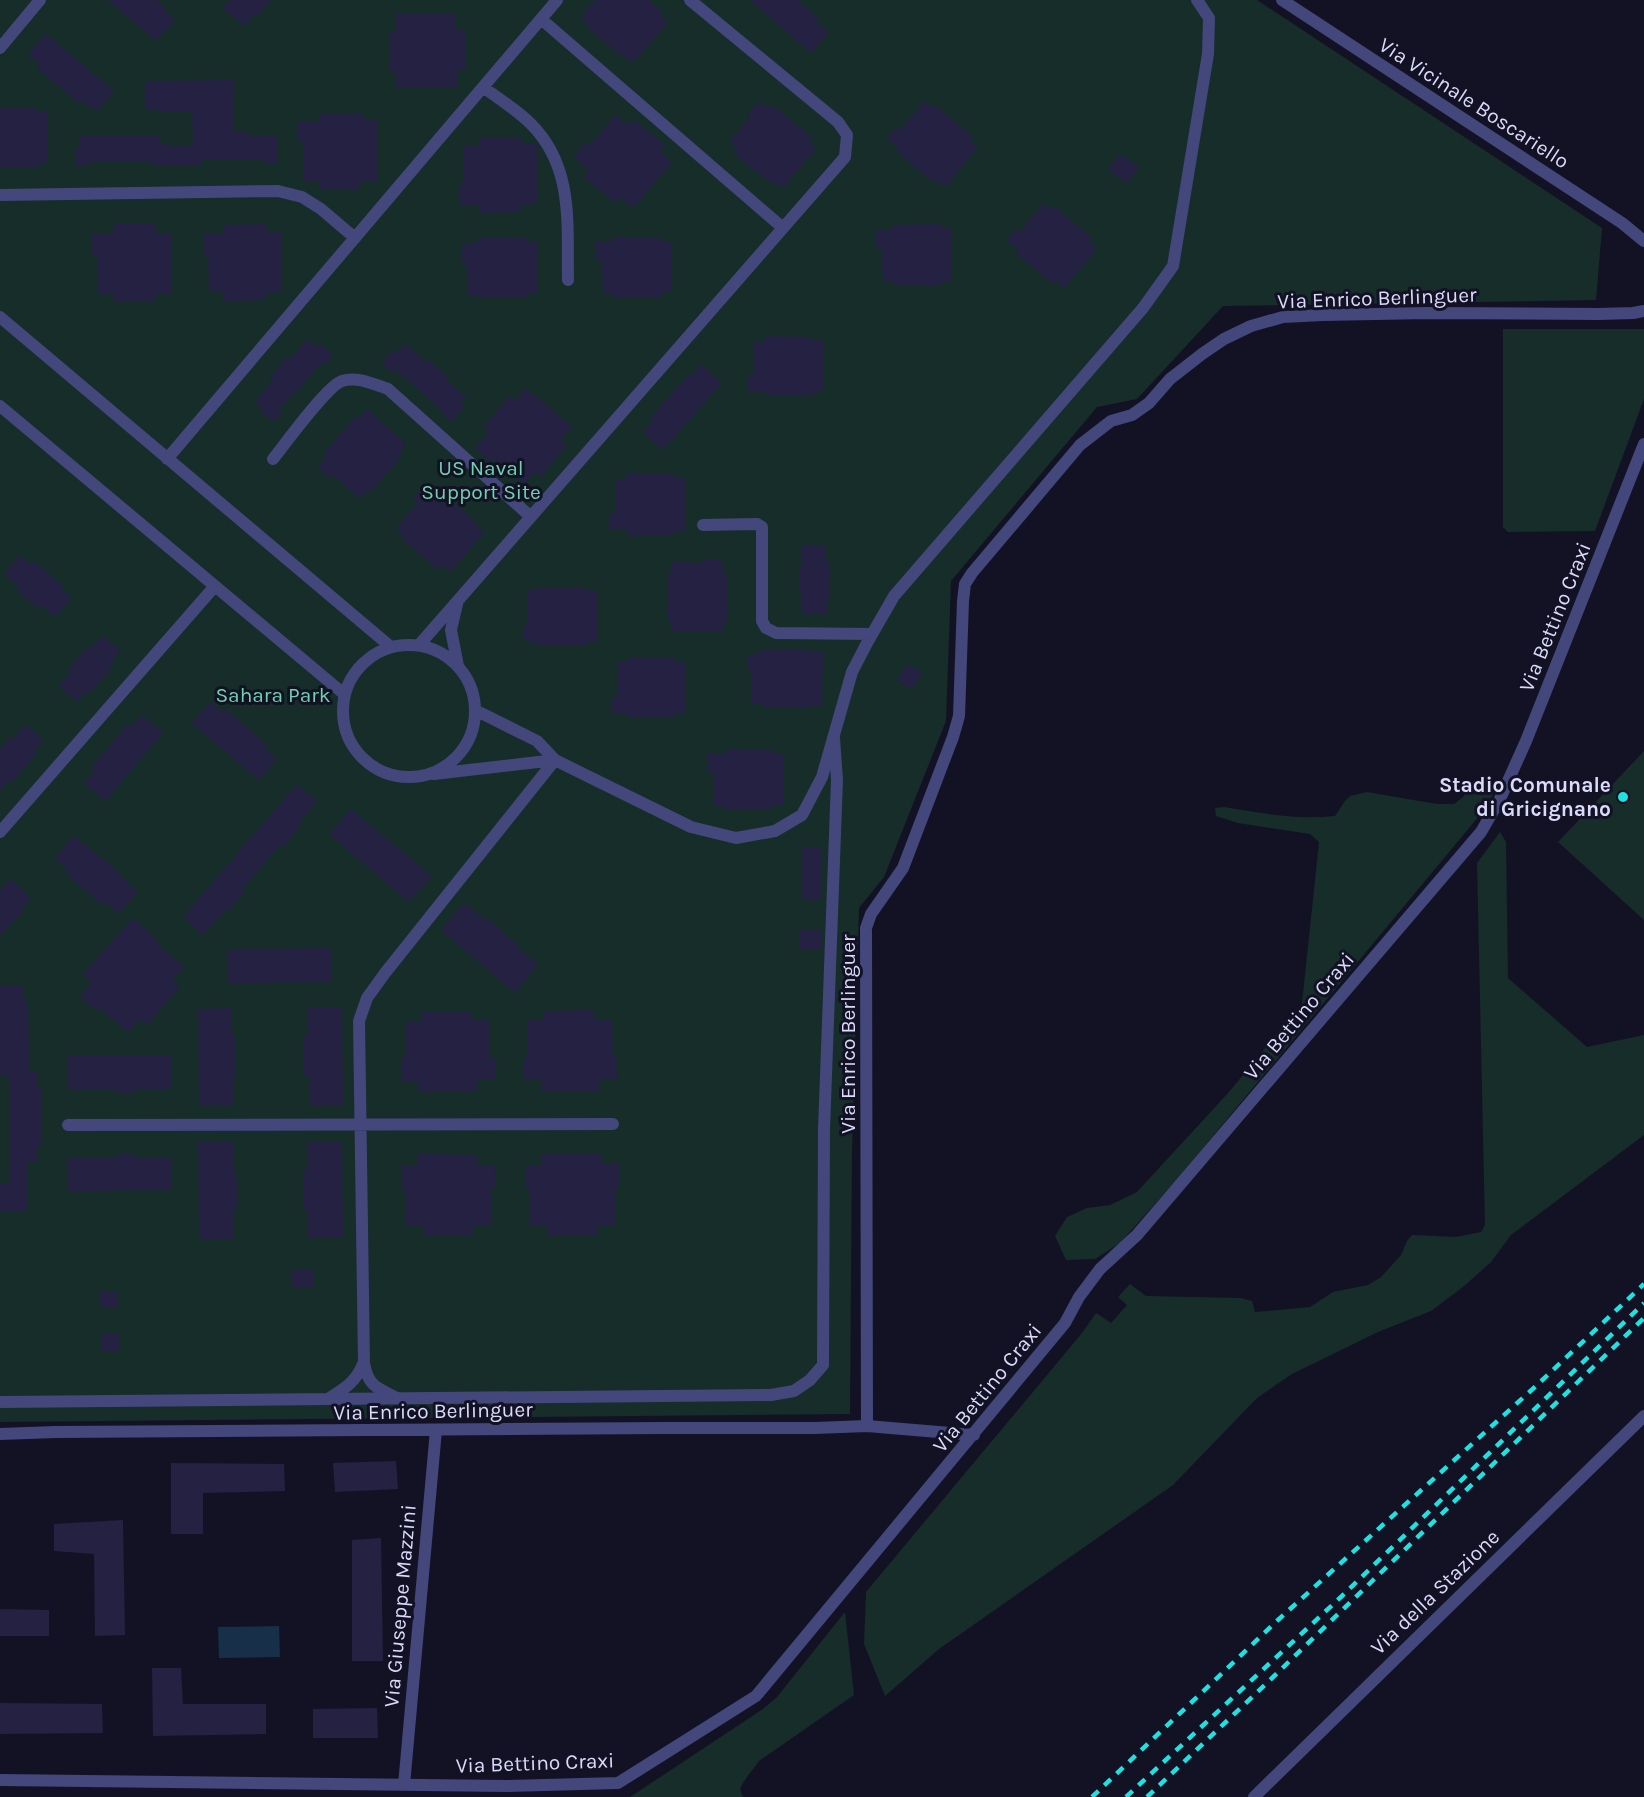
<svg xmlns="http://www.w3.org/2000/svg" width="1644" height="1797" viewBox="0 0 1644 1797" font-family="Karla,sans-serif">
  <rect width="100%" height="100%" fill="#131224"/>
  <!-- green -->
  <path fill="#162d2a" d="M0,0H1257L1602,228L1596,300L1223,306L1137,399L1097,407L951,581L946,721L884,877L859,908L852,1150L850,1414L0,1422Z
    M1503,329H1644V399L1595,531L1508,532L1503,527Z
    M1644,751V920L1558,842Z
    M1478,790L1494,792L1489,804L1179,1177L1120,1243L1095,1259L1066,1260L1055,1236L1067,1217L1087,1208L1110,1205L1137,1192L1229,1092L1302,1003L1319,842L1310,834L1238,823L1216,816L1215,808L1224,807C1263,813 1295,820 1335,816L1345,801L1350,796L1367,792L1437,804H1454L1463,797L1467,791Z
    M1500,832L1506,842L1508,978L1587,1047L1644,1035V1135L1511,1235L1491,1262L1463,1287L1431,1311L1378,1332L1292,1374L1257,1398L1173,1485L939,1649L885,1696L864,1644L866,1592L1082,1333L1096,1313L1111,1323L1127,1305L1118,1297L1130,1284L1146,1296L1241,1298L1252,1301L1255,1312L1310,1307L1333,1292L1368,1285L1381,1277L1401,1255L1407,1241L1412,1235L1456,1237L1481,1232L1485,1225L1477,863Z
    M845,1612L854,1695L759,1761C752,1771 745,1778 740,1789L743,1797H630L763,1709L777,1697Z"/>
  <!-- water -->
  <path fill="#172f48" d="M279,1626L280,1657L219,1658L218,1627Z"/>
  <!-- building -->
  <path fill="#242142" d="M108,0H156L165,7L163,9L175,20L156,41Z
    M230,0H271L257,16L254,14L244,26L223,8Z
    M595,0H649L663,13L661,16L668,22L634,62L627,56L625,59L586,26L588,23L581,17Z
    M750,0H797L819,19L817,22L829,32L811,53Z
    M396,14H456V29H465V70H457V87H396V72H389V31H396Z
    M46,34L114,91L96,111L83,101L80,104L37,68L40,64L28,54Z
    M233,80V131H247V135H277L278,164H264V160H202V165H152V161L89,162V166H76V147H79V136H160V143H165V145H193L192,112H159V109H145V81Z
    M925,101L933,108L935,105L973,137L970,140L978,147L945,187L936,180L934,183L897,152L899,149L887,138L897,127L900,130Z
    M758,102L763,105L764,103L770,108L772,105L813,138L809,142L816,148L783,188L774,181L772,184L733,153L737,148L729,142L750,117L747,115Z
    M0,107H36V111H48V164H38V168H0Z
    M320,113H363V120H377V181H360V190H320V182H304V142H297V121H320Z
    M615,115L628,125L633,119L665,145L660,151L672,162L633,208L620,197L615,203L584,177L589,170L574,157L586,142L590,145Z
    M480,137H521V144H537V204L521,205V212L480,213V205H459V184H464V145H480Z
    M1119,154L1139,166L1128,183L1108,170Z
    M1044,203L1052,210L1055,207L1092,238L1089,242L1097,249L1064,288L1055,281L1053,284L1016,253L1019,250L1006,240L1016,229L1020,232Z
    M114,224H155V233H172V293H155V301H114V294H97V256H92V233H114Z
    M265,224V231H282V292L266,293V300L224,301V292H209L208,255H203V233H224V225Z
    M941,224V228H951V281H941V285H894V281H883L881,247H876V230L892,229V225Z
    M477,238H526V242H537V294H527V298H477V295H468L466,261H462V244L477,243Z
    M612,238H659V241H671V292H661V297H613V293H603L601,260H595V241H612Z
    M765,336L812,337V340H824V392H813V396H765V392H748V376H754V341H765Z
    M307,339L316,347L319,343L333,355L324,366L321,363L297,391L296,390L279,410L282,412L274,422L259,410L262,407L255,401L272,381L269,379L287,357L290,359Z
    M405,344L425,362L427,359L448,377L446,380L466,397L460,403L464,407L451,422L440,412L442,410L395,369L392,373L382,364L394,349L398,352Z
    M701,364L722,383L663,450L643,432L653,421L650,418L688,375L690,377Z
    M526,388L572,427L561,440L567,445L540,477L534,472L524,484L494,458L491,462L475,448L489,432L483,427L510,396L515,401Z
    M367,409L406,444L399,453L402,456L370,492L367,490L360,498L333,475L330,478L318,467L327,457L323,454L355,417L358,419Z
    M626,474H674V478H685V531H674V536H627V530H609V514H616V479H626Z
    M424,486L429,491L431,489L438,495L441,491L478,524L476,526L484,533L450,572L442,565L438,570L401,538L404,534L396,528L418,503L413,499Z
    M802,546H825V561H830V600H827V614H802V593H799V566H802Z
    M20,555L31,565L34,561L63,586L60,588L72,598L55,617L41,605L38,608L16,590L19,587L4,574Z
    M702,559H719V562H723L722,573H727V621H723V632H671V622H667V574H671V562L702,563Z
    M539,587H586V590L598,591L597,642H588V646H538V643L527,642V639H523V626H528V590H539Z
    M102,636L121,651L111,662L114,664L89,694L86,691L77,702L59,686L71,672L68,670L87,647L90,649Z
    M762,649L812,650V652H823L822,705H812V708H764V704H752V670H747V656H751V653H762Z
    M676,657V661H686V713H676V718H628V713H612V697H617V662H628V658Z
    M907,664L922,673L912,689L897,680Z
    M210,702L222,712L225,709L268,746L265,749L277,759L259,780L192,723Z
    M142,715L163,733L105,801L84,783L94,771L91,768L128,724L132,727Z
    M25,724L43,740L34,750L37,753L12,782L10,780L0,791V749L10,737L13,739Z
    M725,750H772V753H783V805H772V810H724V805H714V772H707V753H725Z
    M297,784L317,801L298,824L301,826L282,848L279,846L242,889L245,892L227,913V908L203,935L183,917Z
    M351,809L431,876L409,902L329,834Z
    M74,836L118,871L117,873L138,892L119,913L106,902L103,905L65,873L68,869L54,858Z
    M802,848H822V899H802Z
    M11,879L31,899L21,910L23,912L0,935V890Z
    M464,903L485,920L487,918L518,945L517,947L538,965L515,993L441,930Z
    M133,918L158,940L156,943L184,967L172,980L180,987L147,1025L140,1019L128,1032L100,1008L97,1011L80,996L92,982L83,974Z
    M799,929H822V949H799Z
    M332,948V982L227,983V949Z
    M0,986H24V1001H28L29,1072H37V1088H41V1145H38V1162H28L27,1212H0V1184H10V1075H0Z
    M342,1007L343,1105H309V1076H303V1036H307V1008Z
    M232,1008V1036H235V1076H233V1105L199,1106L198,1009Z
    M594,1010V1019H612L613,1056H616L617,1079H599V1091H541V1080H523V1057H527V1020H544V1011Z
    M421,1011H472V1020H490V1057H495V1080H477V1092H418V1081H401V1058H405V1021H422Z
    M171,1055V1089L133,1090L134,1093L113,1092V1090H67V1056Z
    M233,1141V1169H235L237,1185V1210H234V1239H199L198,1142Z
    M307,1141H342L343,1238H308V1210H303V1170H307Z
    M117,1154H133V1157H171V1190L68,1191V1157H117Z
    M418,1154L477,1155V1165H496L495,1188H491V1226H473V1236H424V1226H406V1189H401V1166H418Z
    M541,1154H601V1164H619L620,1188H615V1225H597V1236H547V1226H530V1188H526V1166H541Z
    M292,1269H314V1288H292Z
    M99,1291H117V1308H99Z
    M102,1334H120V1352H102Z
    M396,1461L398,1489L335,1492L333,1463Z
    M171,1463L284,1464L285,1491L203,1493V1534H171Z
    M123,1520L125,1635L95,1636L94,1554L54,1551V1524Z
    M381,1538L383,1661H352V1540Z
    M0,1609L49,1610V1636H0Z
    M152,1668H181L183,1704H266V1734L153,1736Z
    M0,1703L102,1704L103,1733L0,1734Z
    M377,1708L378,1738H313V1709Z"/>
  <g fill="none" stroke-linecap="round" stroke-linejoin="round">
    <!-- minor -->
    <path stroke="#43477c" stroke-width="12" d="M1282,0L1622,223L1644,241
      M541,19L783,228
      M0,48L40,0
      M483,87C499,99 517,110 531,124C574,167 567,224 568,280
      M0,195L278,191L302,197L321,209L355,238
      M0,317L391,647
      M0,406L344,694
      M167,459L557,0
      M273,459C285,444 327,386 342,381C357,376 374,384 388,389L531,517
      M703,525L757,524L762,527V621L766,628L776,633L872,634
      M457,604L451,630L458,666
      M419,645L845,157L847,135L838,122L690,0
      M343 711a66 66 0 1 1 132 0a66 66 0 1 1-132 0Z
      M475,710L537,741L555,760L691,827L736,838L775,831L802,815L822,777L852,672L867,643L894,596L1143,308L1173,266L1208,54L1209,18L1197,0
      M434,774L555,760
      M0,832L215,586
      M68,1125L613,1124
      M397,1398C377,1388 368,1386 364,1363L359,1021L367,998L385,973L555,760
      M328,1399C345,1388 355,1383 363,1364
      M0,1402L771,1395L794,1391L810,1380L823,1365L824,1129L837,780L834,738
      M867,1426L866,928L871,914L903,868L953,737L959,716L963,601L965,584L972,573L1080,445L1111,421L1132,415L1149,403L1170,379L1202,354L1224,339L1251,326L1283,317L1323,315L1428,313L1599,314L1633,313L1644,311
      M0,1434L56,1432L665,1428H815L867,1426L974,1435
      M0,1780L507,1786L618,1783L756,1696L1065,1323L1079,1297L1100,1269L1137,1235L1481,832L1500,799L1526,741L1644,444
      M404,1785L436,1430"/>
    <!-- tertiary -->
    <path stroke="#43477c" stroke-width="12" d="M1254,1797L1644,1416"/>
    <!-- rail -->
    <path stroke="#20e0e0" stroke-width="4.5" stroke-dasharray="9 8" stroke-linecap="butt" d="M1092,1797L1278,1620L1536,1386L1644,1284
      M1126,1797L1342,1596L1644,1303
      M1147,1797L1270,1680L1644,1318"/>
  </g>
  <!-- markers -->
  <circle fill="#20e0e0" stroke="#131224" stroke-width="2" cx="1623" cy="797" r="6"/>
  <g text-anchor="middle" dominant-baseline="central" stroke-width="6" stroke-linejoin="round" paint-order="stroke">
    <!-- street labels -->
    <g font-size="21" fill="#dadafa" stroke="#131224">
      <text transform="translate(1474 103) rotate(33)">Via Vicinale Boscariello</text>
      <text transform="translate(1377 298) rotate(-2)">Via Enrico Berlinguer</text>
      <text transform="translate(1555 617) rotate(-68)">Via Bettino Craxi</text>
      <text transform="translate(1299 1016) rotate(-50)">Via Bettino Craxi</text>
      <text transform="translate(848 1034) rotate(-90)">Via Enrico Berlinguer</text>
      <text transform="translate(987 1388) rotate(-51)">Via Bettino Craxi</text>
      <text transform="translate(433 1411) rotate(-1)">Via Enrico Berlinguer</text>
      <text transform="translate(1435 1592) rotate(-44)">Via della Stazione</text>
      <text transform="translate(400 1606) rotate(-85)">Via Giuseppe Mazzini</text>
      <text transform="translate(535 1763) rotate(-2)">Via Bettino Craxi</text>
    </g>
    <!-- park labels -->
    <g font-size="21" fill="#6fd1af" stroke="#131224">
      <text x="481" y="468">US Naval<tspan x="481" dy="24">Support Site</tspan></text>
      <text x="273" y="695">Sahara Park</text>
    </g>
    <!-- poi labels -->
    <g font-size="21" font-weight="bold" fill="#dadafa" stroke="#131224" text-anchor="end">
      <text x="1611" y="785">Stadio Comunale<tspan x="1611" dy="24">di Gricignano</tspan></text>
    </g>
  </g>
</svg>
